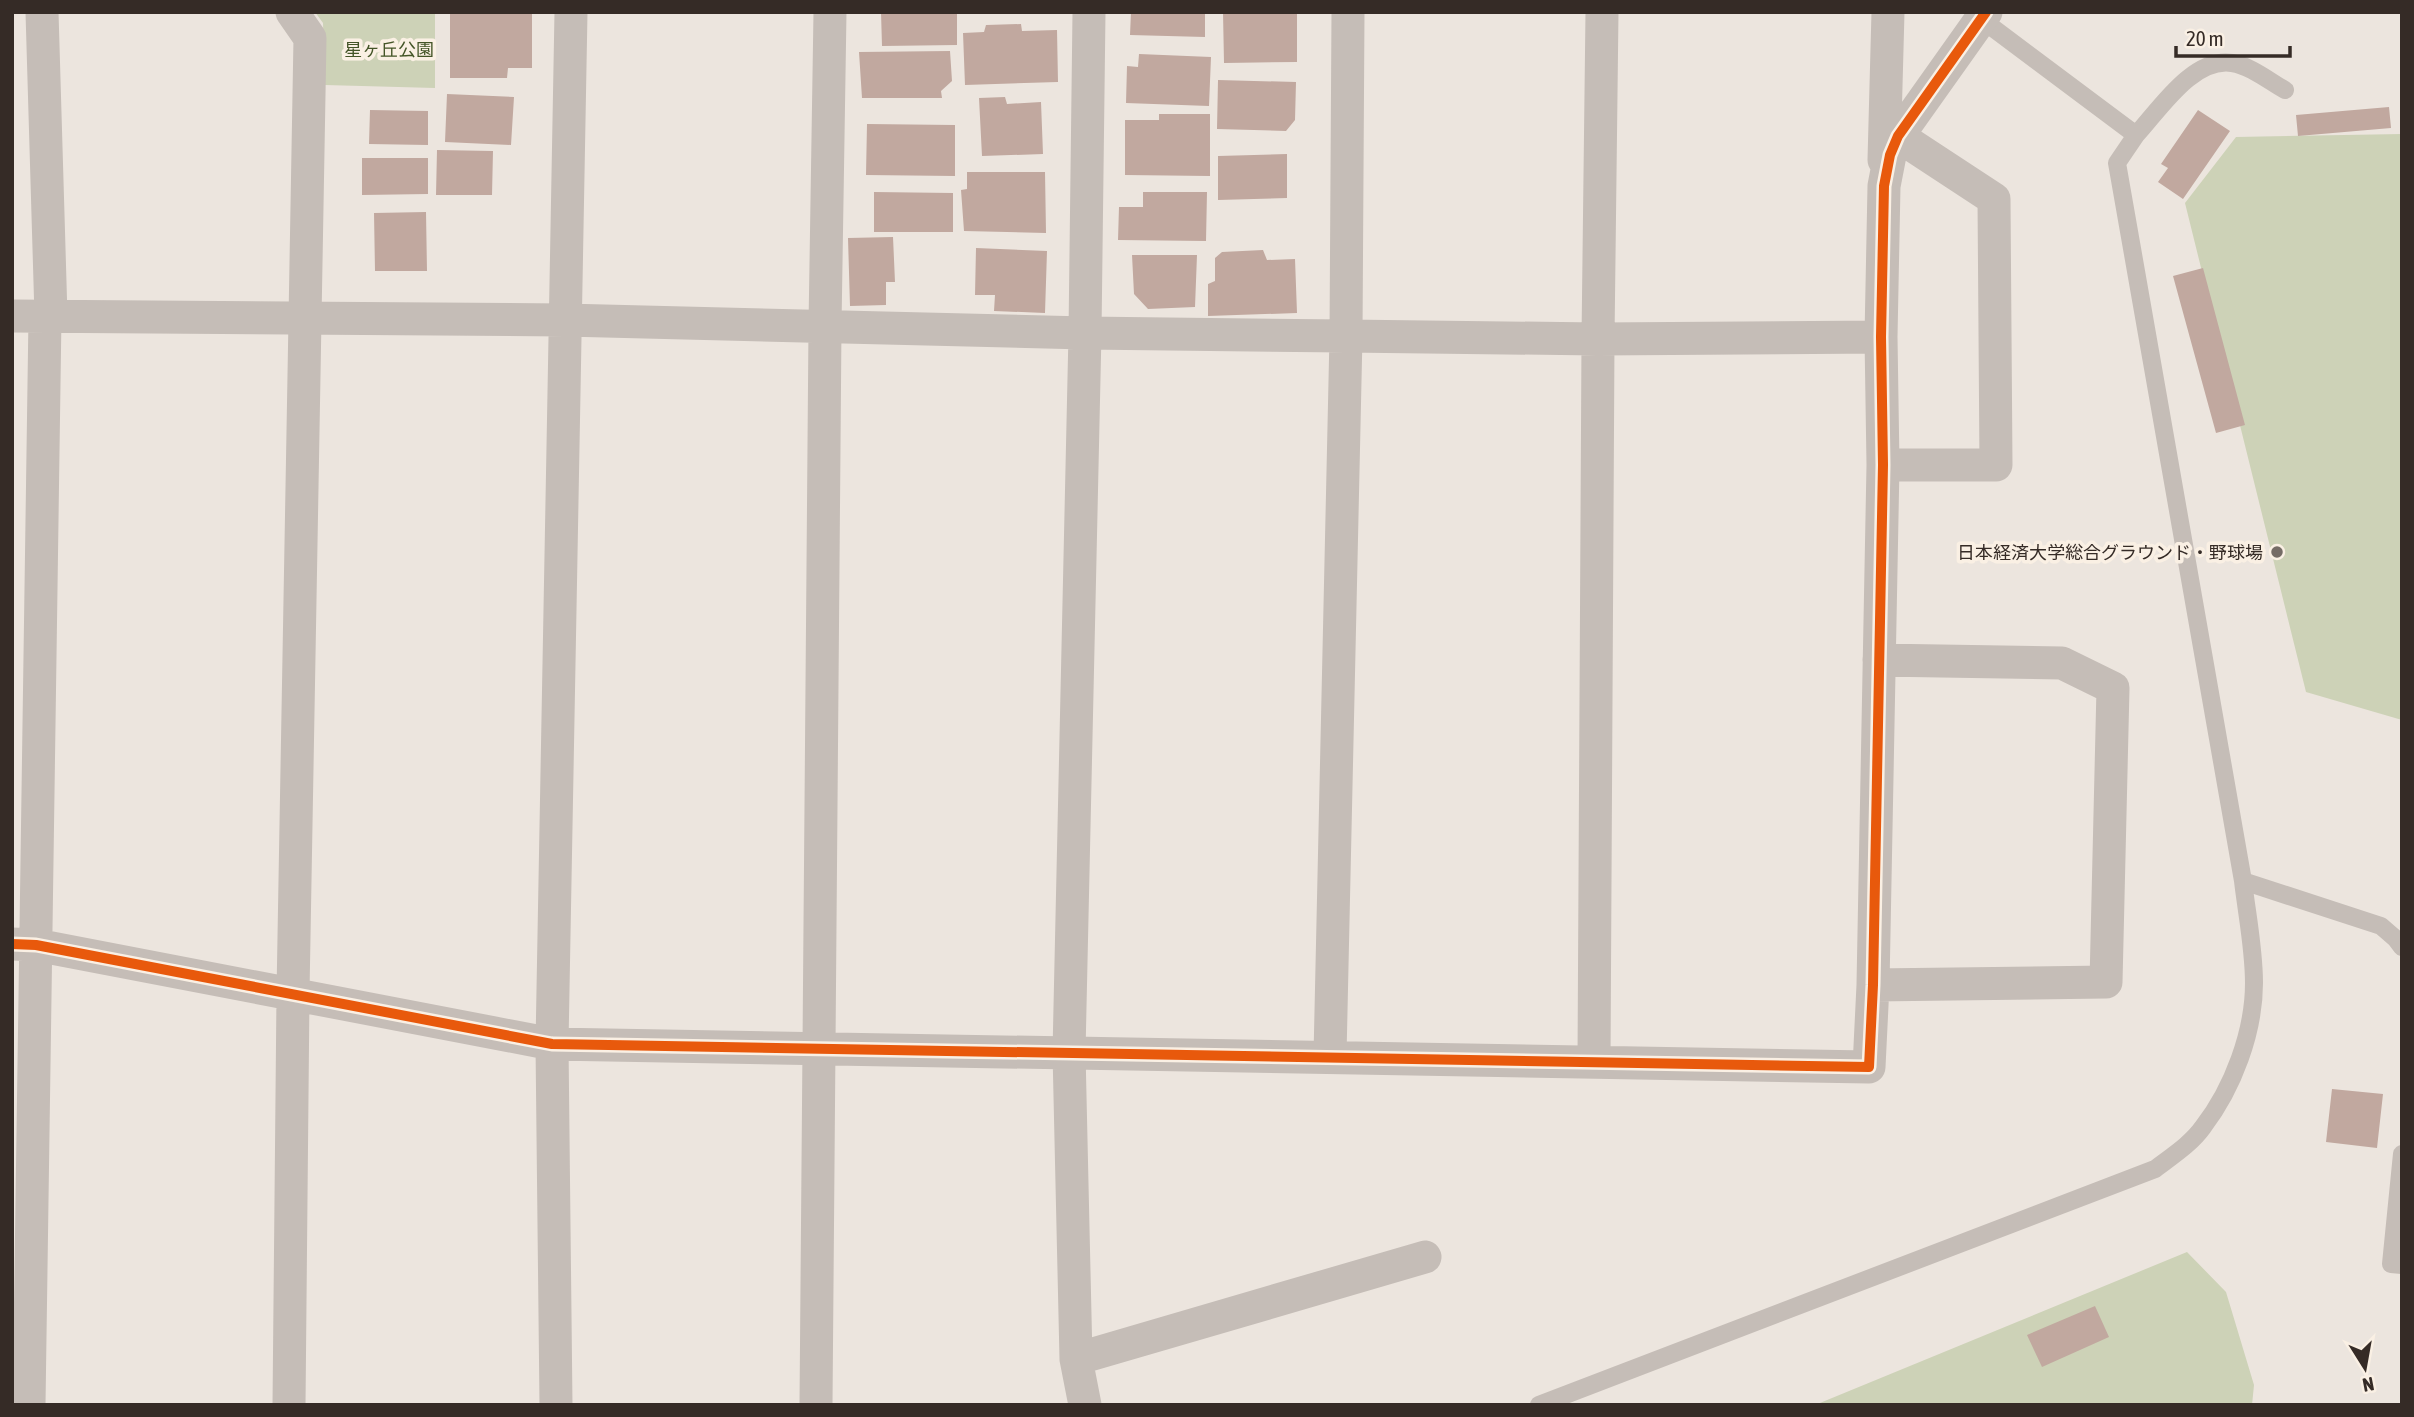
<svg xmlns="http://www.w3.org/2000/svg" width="2414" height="1417" viewBox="0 0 2414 1417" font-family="'Asap Condensed','Noto Sans JP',sans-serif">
  <rect width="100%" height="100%" fill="#ece5de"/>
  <!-- green -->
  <path fill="#cdd2b7" d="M315,12H435V88L325,85L323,23Z
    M2402,134V720L2306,692L2185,203L2236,137Z
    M2187,1252L2226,1292L2254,1385L2252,1405H1815Z"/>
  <!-- building -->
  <path fill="#c1a89f" d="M450,12H532V68H508L507,78H450Z
    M881,12H957V45L882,46Z
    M1131,12H1205V37L1130,35Z
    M1223,12H1297V62L1224,63Z
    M1021,24L1022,31L1057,30L1058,82L965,85L963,33L984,32L986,25Z
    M950,51L952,81L941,91L942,98H862L859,52Z
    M1139,54L1211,57L1209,106L1126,103L1127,66L1138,67Z
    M1218,80L1296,82L1295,120L1286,131L1217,129Z
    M447,94L514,97L511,145L445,142Z
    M1005,97L1007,104L1041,102L1043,154L982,156L979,98Z
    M2389,107L2391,128L2298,136L2296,115Z
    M370,110L428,111V145L369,144Z
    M2198,110L2230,131L2183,199L2158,182L2168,168L2161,164Z
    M1159,114H1210V176L1125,175V120H1159Z
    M867,124L955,125V176L866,175Z
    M437,150L493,151L492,195H436Z
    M1287,154V198L1218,200V156Z
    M362,158H428V194L362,195Z
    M967,172H1045L1046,233L964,231L961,190L967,189Z
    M874,192L953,193V232H874Z
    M1143,192H1207L1206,241L1118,240L1119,207H1143Z
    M426,212L427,271H375L374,213Z
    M893,237L895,282H886V305L850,306L848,238Z
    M976,248L1047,251L1045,313L994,311L995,295H975Z
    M1263,250L1267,260L1295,259L1297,313L1208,316V284L1215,281V258L1222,252Z
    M1132,255H1197L1195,307L1148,309L1134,294Z
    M2203,268L2245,425L2216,433L2173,276Z
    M2332,1089L2383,1094L2377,1148L2326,1142Z
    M2095,1306L2109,1337L2042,1367L2027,1335Z"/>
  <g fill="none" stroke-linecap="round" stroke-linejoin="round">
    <!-- lane -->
    <path stroke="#c5bdb7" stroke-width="18" d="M2136,135C2160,109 2193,57 2232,63C2251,66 2269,81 2285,90
      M2243,881L2381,926L2396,939L2402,947
      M2402,1154L2391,1264L2402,1265
      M1539,1405L2155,1169C2172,1156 2191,1144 2203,1127C2233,1088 2254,1032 2254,983C2254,949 2247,915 2243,881L2117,163L2136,135L1981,19"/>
    <!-- street -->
    <path stroke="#c5bdb7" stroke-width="33" d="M42,12L51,316
      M1884,160L1888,12
      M12,316L565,320L1085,333L1346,336L1598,339L1881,337
      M1883,465H1996L1994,199L1898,136
      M12,944L36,945L552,1044L1869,1067L1873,985L1883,465L1881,337L1884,186L1890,155L1898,136L1986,12
      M1873,985L2106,982L2113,688L2062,663L1879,660
      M1330,1056L1346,336L1348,12
      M1594,1061L1598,339L1602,12
      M1076,1359L1425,1257
      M29,1405L45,316
      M289,1405L293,993L310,38L292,12
      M556,1405L552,1044L571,12
      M816,1405L825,326L830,12
      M1085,1405L1076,1359L1069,1052L1085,333L1089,12"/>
    <defs>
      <path id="cycleway" d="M12,944L36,945L552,1044L1869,1067L1873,985L1883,465L1881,337L1884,186L1890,155L1898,136L1986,12"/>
    </defs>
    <!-- cycleway casing -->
    <use href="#cycleway" stroke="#faf0e4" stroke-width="15"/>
    <!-- cycleway -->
    <use href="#cycleway" stroke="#e8590c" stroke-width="10"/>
  </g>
  <!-- markers -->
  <circle fill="#756c66" stroke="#faf0e4" stroke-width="2.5" cx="2277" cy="552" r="7"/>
  <g text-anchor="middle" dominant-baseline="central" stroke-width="7" stroke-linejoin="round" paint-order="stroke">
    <!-- park labels -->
    <g font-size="18" fill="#445528" stroke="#faf0e4">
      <text x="389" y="49">星ヶ丘公園</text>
    </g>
    <!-- poi labels -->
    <g font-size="18" fill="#352b26" stroke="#faf0e4" text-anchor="end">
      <text x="2263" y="552">日本経済大学総合グラウンド・野球場</text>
    </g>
  </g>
  <!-- border -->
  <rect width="2414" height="1417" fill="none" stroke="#352b26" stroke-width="28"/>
  <!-- north arrow -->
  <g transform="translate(2365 1368) rotate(169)" stroke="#faf0e4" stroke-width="5" paint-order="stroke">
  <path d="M0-5L12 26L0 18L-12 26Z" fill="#352b26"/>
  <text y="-10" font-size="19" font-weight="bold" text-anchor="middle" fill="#352b26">N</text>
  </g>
  <!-- scale -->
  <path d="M2176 46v10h114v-10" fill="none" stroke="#352b26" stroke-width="3.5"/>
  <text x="2186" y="46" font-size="21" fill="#352b26" stroke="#faf0e4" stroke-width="5" paint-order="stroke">20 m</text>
</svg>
